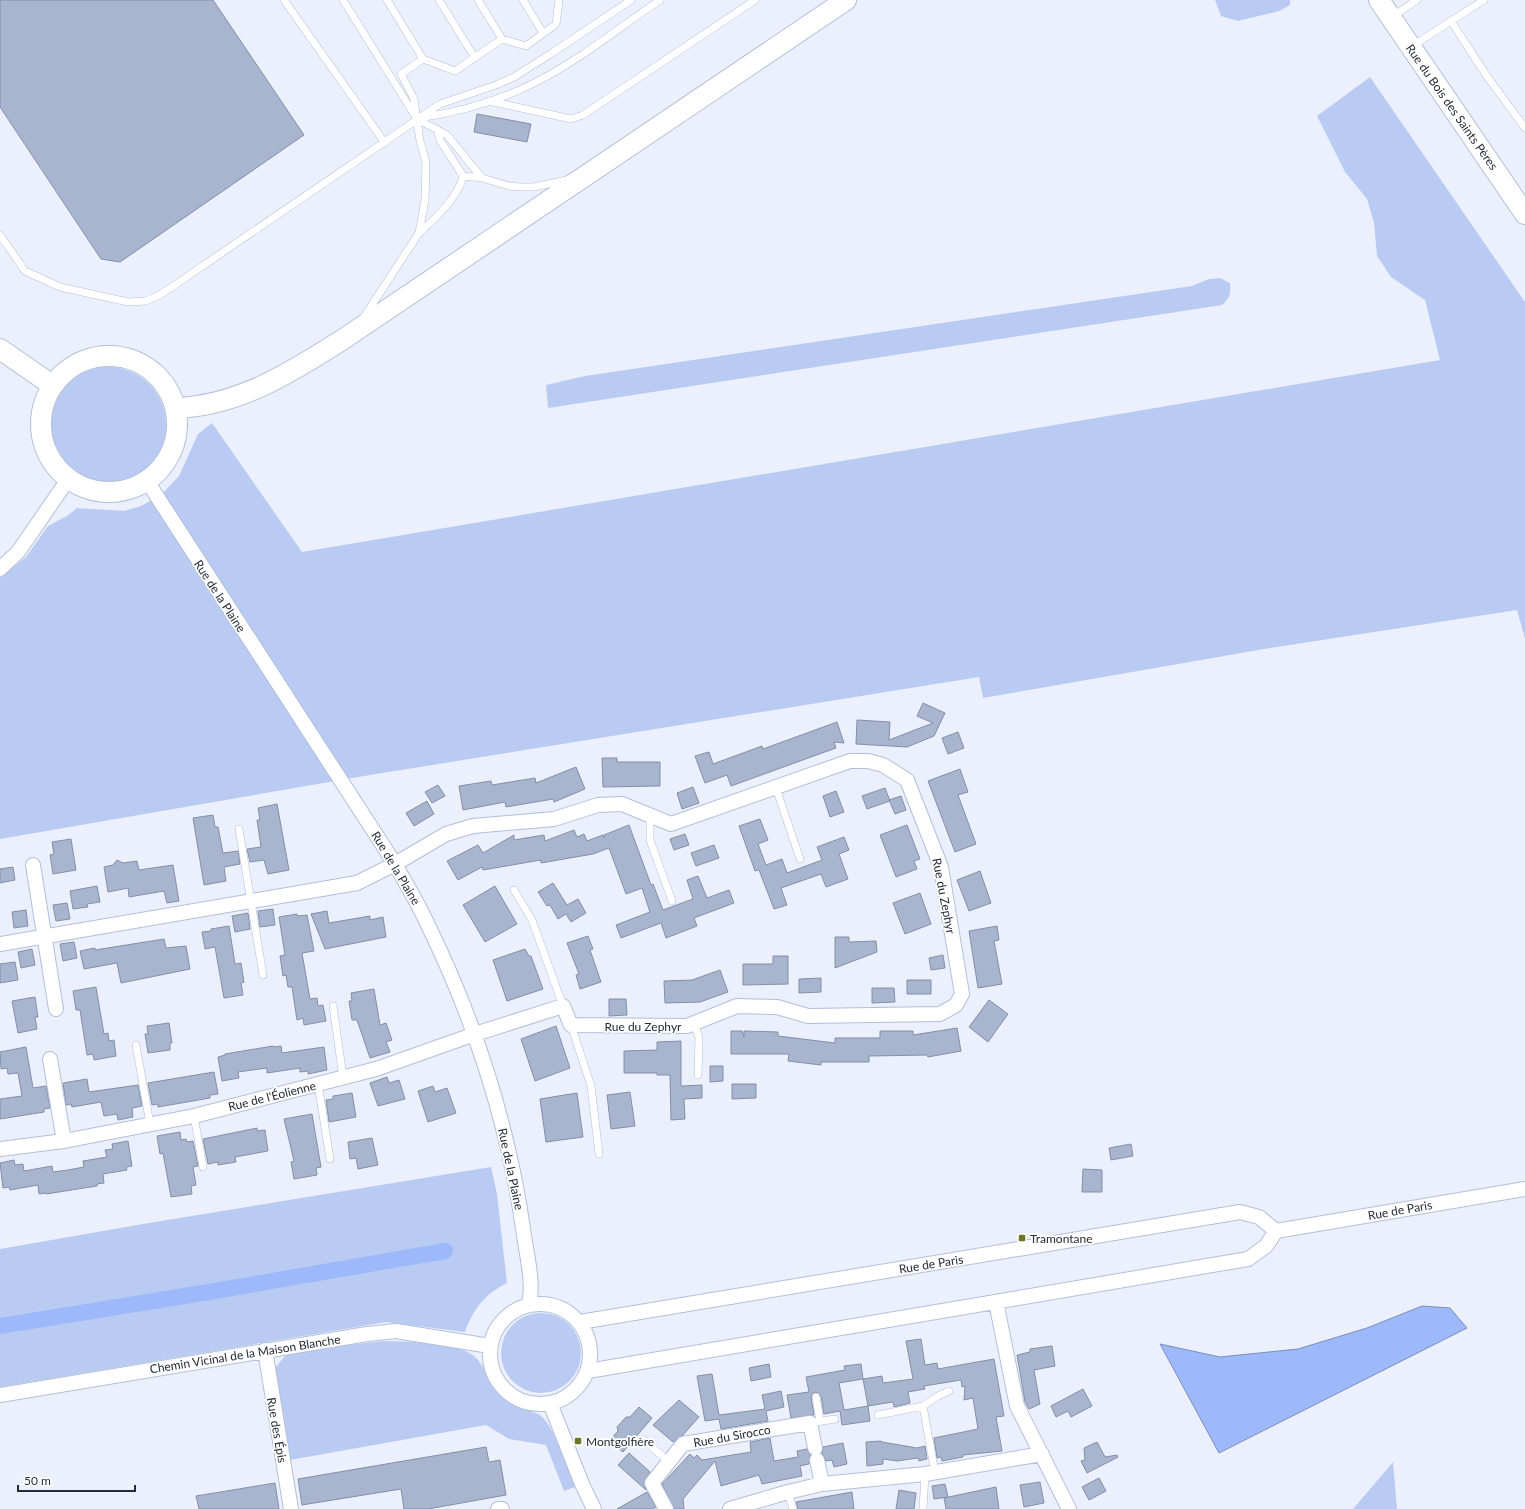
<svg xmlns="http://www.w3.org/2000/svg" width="1525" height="1509" viewBox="0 0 1525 1509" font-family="Lato,sans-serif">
  <rect width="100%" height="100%" fill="#ebf0fc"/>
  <!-- green -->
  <path fill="#b9cbf3" d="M1215,0H1290V5L1279,11L1238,21L1221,16Z
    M1370,77L1525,302V639L1517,610L1270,648L983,698L979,677L370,775L0,839V578L26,557L48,526L67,516L77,508L124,511L141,506L161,495L179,476L198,434L212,423L302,552L1440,360L1425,300L1391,277L1377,256L1374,223L1367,199L1345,172L1317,116Z
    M1220,278L1230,283C1231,293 1230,298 1222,305L548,408L546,385L585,376L1192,286L1209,279Z
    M50 425a58 58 0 1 1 116 0a58 58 0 1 1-116 0Z
    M491,1167L497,1194L507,1283C484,1295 474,1308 465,1332L386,1322L0,1387V1249L143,1224Z
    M501 1353a40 40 0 1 1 80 0a40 40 0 1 1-80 0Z
    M385,1341C407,1342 464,1341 478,1360C488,1373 491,1389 505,1400C515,1408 526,1409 538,1414C553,1421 568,1471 575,1487L564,1491L546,1445L509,1439L486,1425L290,1460L274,1369L286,1355L355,1344Z
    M1393,1462L1397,1509H1353Z"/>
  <!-- water -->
  <path fill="#9db9f9" stroke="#798ebe" d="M1422,1306L1450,1308L1467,1328L1219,1453L1160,1344L1220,1357L1298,1349L1367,1328Z"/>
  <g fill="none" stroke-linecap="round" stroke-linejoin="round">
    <!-- canal -->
    <path stroke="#9db9f9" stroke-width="16" d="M0,1326L209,1292L445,1251"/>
  </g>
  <!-- building -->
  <path fill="#a8b5cf" stroke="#838fa9" d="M0,0H213L304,135L120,262L101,259L0,107Z
    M477,114L531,124L527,142L474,132Z
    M923,703L945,713L934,736L907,747L856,744L857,720L890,722L889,740L933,723L917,716Z
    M837,722L844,743L834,742L836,748L731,786L727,775L705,783L695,756L709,752L713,764L762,746L763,749Z
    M958,732L964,748L948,754L942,738Z
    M602,758H617V762H660V786L603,787Z
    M576,767L585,789L554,802L553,799L506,807L505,802L463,810L459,786L491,781L492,785L535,778L536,783Z
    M960,769L968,792L958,795L976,844L955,852L928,781Z
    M438,785L445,796L432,803L425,792Z
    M693,787L699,803L682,809L677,793Z
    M885,788L890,801L867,809L862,796Z
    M836,791L844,812L830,817L823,796Z
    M901,796L906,810L895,814L889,800Z
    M427,801L434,814L414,826L406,813Z
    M277,804L289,870L268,874L264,860L250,862L247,849L261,847L257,820H260L258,808Z
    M213,815L215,827H218L223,853L238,851L240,864L224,867L226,881L204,885L193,818Z
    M760,819L768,840L758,844L766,865L782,859L787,873L822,860L817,847L844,837L849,850L839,854L848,879L826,887L821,874L781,888L787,905L774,909L759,870L755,871L739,826Z
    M629,825L651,885L653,884L663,910L693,899L687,880L698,876L707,898L729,890L734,903L694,918L697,926L666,938L661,923L621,938L616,925L650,912L642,888L626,894L609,848L593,854L541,863V860L483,870L482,867L458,880L447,861L478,845L483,853L514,835V840L544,835L545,841L574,830L577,837L584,834L587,841L603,835L604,838V835Z
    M907,825L920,859L914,861L917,869L896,877L880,835Z
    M685,834L689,845L674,850L670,839Z
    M71,839L76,870L53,874L50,855L54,854L52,842Z
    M714,845L719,858L696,866L691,853Z
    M117,860L123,863L137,861L139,870L173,865L179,901L167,903L164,891L129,897L128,888L108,892L104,867L113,865Z
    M13,867L15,880L0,883V869Z
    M980,871L991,903L969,911L957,880Z
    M553,883L567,905L578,899L586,913L571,922L566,914L558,919L550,905L547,906L538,892Z
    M97,886L100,902L87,904L88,907L73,909L70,891Z
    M495,886L517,924L485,942L463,905Z
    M920,893L931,924L905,934L893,903Z
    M67,903L70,919L56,921L53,905Z
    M273,909L275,925L260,927L258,911Z
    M26,910L28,926L14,928L12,912Z
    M327,911L329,923L370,916V920L383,917L386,937L325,949L311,914Z
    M248,913L250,929L235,932L232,916Z
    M297,914V916L307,915L314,951L302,953L310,999L317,998L318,1006L323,1005L326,1021L304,1025L303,1018L297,1020L292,987H288L286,975L283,976L280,956L285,955L279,917Z
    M229,926L235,964L241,963L244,982L241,983L243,995L224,998L215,947L205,949L202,932L211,931V929Z
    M997,926L999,940L994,941L1002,984L978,988L969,931Z
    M588,936L593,949L590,950L601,982L580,989L576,975L579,974L567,943Z
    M835,937H849V942L876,941L877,952L835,968Z
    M164,939L166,948L186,946L190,969L121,983L117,963L84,969L80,951L95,948V950Z
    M74,942L77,958L63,961L60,944Z
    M32,949L35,965L21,968L18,952Z
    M525,949L529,956H531L543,989L507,1001L493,960Z
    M943,955L945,968L931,970L929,958Z
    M773,956H788V984L743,985V964H773Z
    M15,962L18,980L0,983V964Z
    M720,970L728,992L700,1002L665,1003L664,981L692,980Z
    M821,978V992L799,993V979Z
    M907,980H931V994H907Z
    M96,987L104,1034L108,1033L109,1041L114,1040L116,1056L94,1060L93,1054L87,1055L80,1010H76L73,991Z
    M872,988H894L895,1002L872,1003Z
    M374,989L380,1025L386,1023L392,1040L386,1042L390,1052L370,1058L357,1020H352L349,1001H352L351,993Z
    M35,997L38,1017H35L37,1029L18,1033L12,1001Z
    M609,999H626L627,1015L609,1016Z
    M989,1000L1008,1014L988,1042L969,1027Z
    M169,1023L172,1043H170V1050L148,1053L145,1034H148L147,1026Z
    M556,1026L570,1068L535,1081L521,1039Z
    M957,1028L961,1051L928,1057L927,1055L869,1056V1062H821V1065L788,1061L789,1054H731V1031H742L744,1037V1031L778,1032V1036L835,1043V1038H880V1031H913V1035Z
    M681,1041V1086L702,1085V1098L684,1099L685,1119L671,1120L670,1075H657V1073H624V1051L657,1050V1042Z
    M273,1046L274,1047L281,1046L282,1053L324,1047L327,1070L308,1074V1071L300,1072V1068L267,1073V1068L238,1072L239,1078L222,1081L218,1057L225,1055V1054Z
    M26,1047L33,1088L46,1086L50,1108L44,1109V1112L0,1119V1099L22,1096L18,1073L8,1074L7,1068L1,1069L0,1052Z
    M710,1066H723V1081L710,1082Z
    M214,1072L218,1094L210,1095V1098L158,1107V1104L152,1105L148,1083Z
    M387,1077L389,1083L399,1080L405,1099L378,1106L370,1083Z
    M87,1079L89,1092L138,1085L142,1106L132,1108L133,1117L118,1120L117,1114L104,1116L101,1102L72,1107L71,1104L66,1105L63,1083Z
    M732,1084H756V1098L732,1099Z
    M433,1086L435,1092L447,1088L456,1113L428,1122L418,1091Z
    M630,1092L635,1126L611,1129L607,1095Z
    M352,1093L356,1117L329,1122L326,1100L333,1099V1096Z
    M577,1093L583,1137L546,1142L540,1099Z
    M312,1114L321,1167L316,1168L317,1175L294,1179L291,1162L294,1161L284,1119Z
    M257,1128V1131L265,1130L268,1151L235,1157L236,1162L218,1165V1162L208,1164L203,1139Z
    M180,1132L181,1140L186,1139L187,1142L193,1141L198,1166L193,1167L196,1185L191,1186L192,1194L171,1197L163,1153L160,1154L157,1136Z
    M372,1138L378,1165L358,1169L356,1158L350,1159L348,1142Z
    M128,1141L132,1166L126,1167L127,1170L103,1174L104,1183L97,1184V1186L46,1194V1193L39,1194L38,1185L10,1190L9,1187L3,1188L0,1163L14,1160L15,1165L23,1164L24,1171L52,1166L53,1172L68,1170L84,1167L83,1161L107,1157L105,1150L113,1149L112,1144Z
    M1131,1144L1133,1156L1111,1160L1109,1148Z
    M1083,1169L1102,1170V1192H1082Z
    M921,1339L925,1365L937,1363L938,1369L994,1359L1004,1416L996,1417L1002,1451L963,1455V1457L942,1461L941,1457L937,1458L934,1438L978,1429L973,1398L964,1400L965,1386L962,1387L961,1380L924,1386L925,1389L908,1392L910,1403L894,1407L893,1402L868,1406L863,1379L882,1376L883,1383L913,1379L906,1341Z
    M1052,1346L1055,1366L1034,1370L1040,1404L1029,1409L1025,1402L1017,1355L1030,1352V1349Z
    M769,1364L771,1377L751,1381L749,1368Z
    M861,1364L863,1379L839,1383L844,1410L868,1406L870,1421L842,1425L840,1411L824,1414L821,1396L816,1392L813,1393L811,1397L814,1415L791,1418L787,1395L809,1392L806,1377L845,1370L844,1366Z
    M712,1374L719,1415L765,1409L762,1395L781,1391L784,1407L766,1411L768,1421L721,1429L719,1419L705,1421L697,1376Z
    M1083,1389L1092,1406L1071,1417L1068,1411L1056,1417L1051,1406Z
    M679,1400L699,1417L682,1436L673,1442L653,1425Z
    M639,1407L652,1418L623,1452L609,1441L618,1431L617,1427L626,1417H630Z
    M770,1438L774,1461L798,1457L797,1451L807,1449L810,1455L809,1464L800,1466L802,1476L762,1484L759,1475L721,1486L715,1461L683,1499L684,1509H674L662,1484L690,1454L694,1458L697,1455L702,1460L751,1452L750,1442Z
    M881,1441L882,1442L917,1448L925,1446L927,1459L919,1461L918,1458L897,1461L883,1459V1464L867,1466L866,1442Z
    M1097,1442L1105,1457L1117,1455L1118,1457L1087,1473L1081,1461L1085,1460L1084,1448Z
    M843,1443L847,1464L834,1467L832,1460L826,1461L822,1453L823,1447Z
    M486,1447L489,1462L500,1460L506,1495L428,1509H404L401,1489L302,1505L298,1479Z
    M629,1453L650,1472L644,1482L646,1490L618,1465Z
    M1099,1478L1106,1491L1089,1500L1082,1487Z
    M1040,1482L1044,1503L1024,1507L1020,1485Z
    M275,1483L279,1509H199L196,1496Z
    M945,1484L948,1497L934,1499L932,1486Z
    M996,1487L999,1509H946L944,1498Z
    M899,1490L916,1493L914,1509H896Z
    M647,1492L656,1507L653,1509H617Z
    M852,1492L854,1509H798L796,1502Z"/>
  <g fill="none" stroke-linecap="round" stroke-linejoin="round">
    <defs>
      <path id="lane" d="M284,0L385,143
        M343,0L417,119L447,135L482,178
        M387,0L423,59
        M439,0L475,58
        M478,0L502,39
        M523,0L543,33
        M1393,16L1417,0
        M1451,21L1484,0
        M1411,47L1451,21L1486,75L1525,128
        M489,101L571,119L583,115L755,0
        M419,118C460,112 502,100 538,81C581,59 620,27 660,0
        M463,176L482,178L509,186L520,187H534L567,180
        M419,233C434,220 459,196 463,176L440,140L437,129
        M0,235L25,271L60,287L128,302L146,301L163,293L440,104L496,85L514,77L552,53L631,0
        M364,317L419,233L425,200L426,162L420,141L414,99L401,74L423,59L455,71L502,39L526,46L556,24L559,0
        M776,788L800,859
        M650,815V840L672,901
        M239,829L263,975
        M514,890L532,920L563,1006
        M333,1006L343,1077
        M694,1023L699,1038L698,1075
        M571,1025L591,1086L599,1154
        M136,1045L150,1124
        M318,1084L330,1159
        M194,1116L203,1167
        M816,1397L820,1421
        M878,1415L923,1406
        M816,1422L835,1419
        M644,1440L669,1462
        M935,1473L923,1406L938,1396L949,1391
        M788,1492L793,1509
        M923,1509L925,1474"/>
      <path id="street" d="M147,481L395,864C406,884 418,903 427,923C475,1021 509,1127 524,1235C527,1257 534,1283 529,1304
        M0,569L18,552L67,481
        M33,865L56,1009
        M0,944L357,883L395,864L446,834L473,826L554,819L598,805L622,804L671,824L850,761H868L883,765L907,780L941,867L962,994L956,1005L940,1014L808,1016L777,1007L737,1006L687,1026L571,1025L563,1006L475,1034L376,1069L194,1116L64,1141L0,1149
        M50,1059L64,1141
        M996,1302L1017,1406L1069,1509
        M490 1354a50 50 0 1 1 100 0a50 50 0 1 1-100 0Z
        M580,1322L1240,1212L1259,1217L1276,1231
        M265,1350L291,1509
        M588,1371L1248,1259L1266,1246L1276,1231L1525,1189
        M0,1395L367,1334L396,1331L490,1346
        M550,1403L582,1484L594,1509
        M817,1460L822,1484
        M498,1509H502
        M666,1509L652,1483L683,1444L810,1423L815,1448
        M730,1509L788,1492L822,1484L925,1474L1042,1454"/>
      <path id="secondary" d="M1379,0L1525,214
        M0,349L52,385
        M41 424a68 68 0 1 1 136 0a68 68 0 1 1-136 0Z
        M176,408C238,406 290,373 342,340L846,0"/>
    </defs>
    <!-- lane casing -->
    <use href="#lane" stroke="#b2bfda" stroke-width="8"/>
    <!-- street casing -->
    <use href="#street" stroke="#b2bfda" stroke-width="16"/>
    <!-- secondary casing -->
    <use href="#secondary" stroke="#b2bfda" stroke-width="22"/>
    <!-- lane -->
    <use href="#lane" stroke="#fff" stroke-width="7"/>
    <!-- street -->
    <use href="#street" stroke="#fff" stroke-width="14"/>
    <!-- secondary -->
    <use href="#secondary" stroke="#fff" stroke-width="20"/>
  </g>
  <!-- markers -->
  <g fill="#6d7620" stroke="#fff" stroke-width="1.5">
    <rect x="1018" y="1234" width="8" height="8" rx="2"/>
    <rect x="574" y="1437" width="8" height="8" rx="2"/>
  </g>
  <g text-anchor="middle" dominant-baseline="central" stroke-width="3.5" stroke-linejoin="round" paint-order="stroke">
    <!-- street labels -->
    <g font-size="12" fill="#252a34" stroke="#fff">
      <text transform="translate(1452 107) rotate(55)">Rue du Bois des Saints Pères</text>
      <text transform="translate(220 596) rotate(57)">Rue de la Plaine</text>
      <text transform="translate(396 868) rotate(59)">Rue de la Plaine</text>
      <text transform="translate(944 896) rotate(79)">Rue du Zephyr</text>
      <text x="643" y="1026">Rue du Zephyr</text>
      <text transform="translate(272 1096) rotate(-14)">Rue de l'Éolienne</text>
      <text transform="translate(511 1169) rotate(78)">Rue de la Plaine</text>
      <text transform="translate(1400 1210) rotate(-10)">Rue de Paris</text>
      <text transform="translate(931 1264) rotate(-9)">Rue de Paris</text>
      <text transform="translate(245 1354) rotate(-9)">Chemin Vicinal de la Maison Blanche</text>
      <text transform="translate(277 1430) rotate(80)">Rue des Épis</text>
      <text transform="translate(732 1436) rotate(-10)">Rue du Sirocco</text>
    </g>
    <!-- poi labels -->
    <g font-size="12" fill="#252a34" stroke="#fff" text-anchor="start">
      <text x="1030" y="1238">Tramontane</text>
      <text x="586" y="1441">Montgolfière</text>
    </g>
  </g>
  <!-- scale -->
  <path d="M18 1485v6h117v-6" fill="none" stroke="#252a34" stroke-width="2"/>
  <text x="24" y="1485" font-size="12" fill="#252a34" stroke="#ffffff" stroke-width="3" paint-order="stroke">50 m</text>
</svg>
